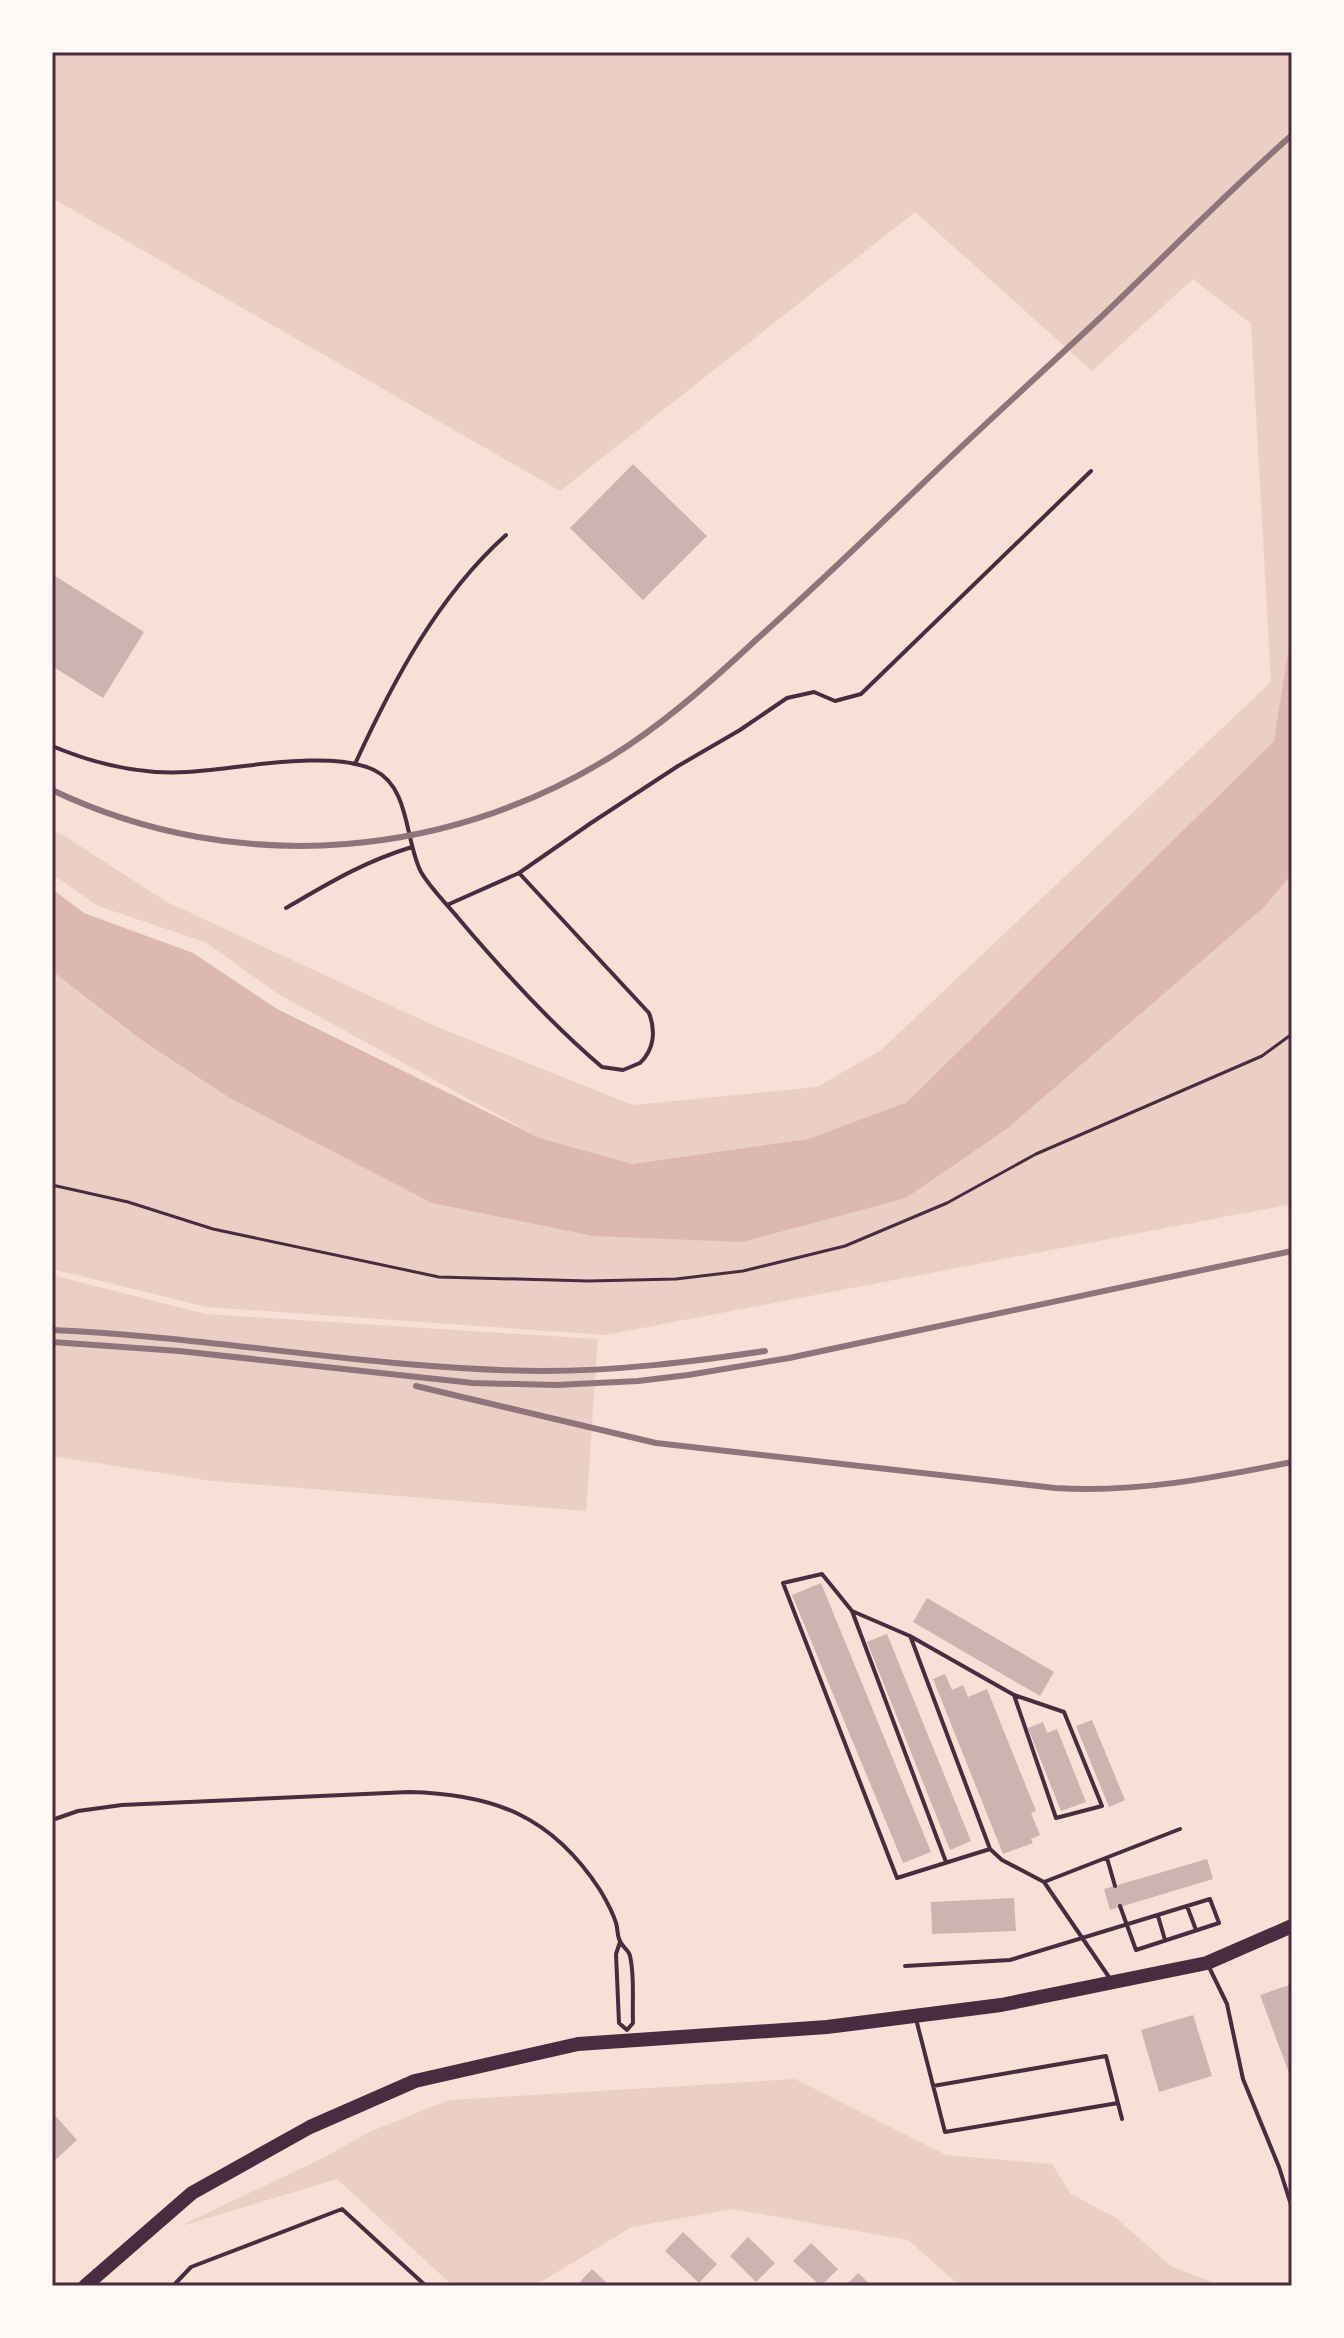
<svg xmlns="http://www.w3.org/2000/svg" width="1344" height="2338" viewBox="0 0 1344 2338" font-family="'Titillium Web',sans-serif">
  <rect width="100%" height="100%" fill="#f7e1d7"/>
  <!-- green -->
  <path fill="#ebcfc5" d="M52,52H1292V627L1275,740L907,1102L808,1139L632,1164L540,1138L278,994L205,942L98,906L52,874V828L167,902L437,1027L633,1105L817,1087L881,1050L1271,682L1251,324L1193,279L1092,371L915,212L560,491L52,198Z
    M1292,871V1204L606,1335L206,1307L52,1269V955L358,1154L778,1181Z
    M52,1275L206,1314L598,1339L586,1511L212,1481L52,1456Z
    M795,2079L946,2155L1052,2164L1071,2194L1116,2218L1172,2267L1223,2286H960L908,2240L733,2209L632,2227L534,2286H453L337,2179L178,2227L325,2157L367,2133L449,2100Z"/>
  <!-- water -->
  <path fill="#dcb8b0" d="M1292,627V874L1263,908L1008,1128L906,1198L743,1242L593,1236L432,1203L230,1098L143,1041L52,971V889L84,913L193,953L277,1009L540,1138L632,1164L808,1139L907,1102L1274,741Z"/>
  <!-- building -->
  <path fill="#ccb4b1" d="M633,464L707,536L643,600L570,528Z
    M52,574L144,632L103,698L52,666Z
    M821,1583L931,1852L903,1863L792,1595Z
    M927,1598L1054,1672L1040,1696L913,1622Z
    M887,1634L971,1841L950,1850L867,1642Z
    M945,1674L952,1690L963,1685L968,1697L987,1689L1036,1811L1031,1813L1040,1835L1031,1839L1033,1843L1003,1854L933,1679Z
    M1092,1720L1125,1800L1109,1807L1076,1726Z
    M1043,1722L1047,1733L1057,1729L1086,1802L1061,1811L1028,1728Z
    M1207,1859L1213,1879L1110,1910L1104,1889Z
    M1014,1898L1016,1931L932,1934L931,1902Z
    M1292,1984V2081L1260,1995Z
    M1193,2015L1212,2076L1159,2092L1141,2030Z
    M52,2112L77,2140L52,2163Z
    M683,2232L717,2264L699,2283L665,2251Z
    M748,2237L775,2263L756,2282L730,2256Z
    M811,2243L838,2269L821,2286L793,2261Z
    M592,2269L610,2286H576Z
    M858,2273L872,2286H845Z"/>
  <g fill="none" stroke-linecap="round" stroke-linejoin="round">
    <!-- path -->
    <path stroke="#4a2c40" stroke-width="3" d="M52,1185L128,1202L213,1229L439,1277L589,1281L676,1279L743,1271L845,1246L947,1203L1036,1154L1262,1056L1292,1034"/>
    <!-- service -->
    <path stroke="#4a2c40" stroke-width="4" d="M52,746C95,764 140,775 187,772C237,769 330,749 374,770C410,787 405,841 421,872C431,889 446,903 459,919C503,971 550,1023 602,1067L623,1070L640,1063C654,1050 656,1031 649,1013L519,873
      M355,764C393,681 438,596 506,535
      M447,905L519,873L591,823L678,766L740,730L787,698L814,692L835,701L861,694L1091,471
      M286,908C329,883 363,862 412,847
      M852,1611L822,1574L783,1583L897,1878L990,1849
      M911,1638L990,1849L1002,1860L1044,1882
      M52,1820L78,1811L122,1805L409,1792C494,1794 552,1816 600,1890C606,1900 613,1913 616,1923C618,1929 617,1936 620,1941C622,1947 629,1950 630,1956C635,1976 632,2002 633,2023L627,2030L619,2023L616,1954L620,1942
      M1107,1858L1115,1886
      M946,1862L852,1611L910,1636L1014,1695L1056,1818L1102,1806L1064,1712L1014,1695
      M1187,1906L1196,1930
      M1158,1916L1165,1940
      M1208,1965L1227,2004L1243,2079L1279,2167L1292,2208
      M905,1966L1010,1960L1210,1899L1219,1923L1136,1950L1120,1906
      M1111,1980L1044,1882L1180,1829
      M916,2019L945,2132L1118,2103
      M933,2086L1106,2056L1122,2119
      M173,2286L191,2267L342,2209L426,2286"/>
    <!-- primary -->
    <path stroke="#4a2c40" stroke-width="14" d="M85,2286L192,2193L310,2127L415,2081L578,2044L827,2027L1001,2005L1207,1963L1292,1926"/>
    <!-- rail -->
    <path stroke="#8f747c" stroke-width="6" d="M52,790C238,879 458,860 629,745C675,714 716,677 757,639C812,590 865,539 917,489C977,431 1039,375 1100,318C1164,257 1226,193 1292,135
      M52,1330C216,1337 378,1370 542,1371C617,1371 691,1362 765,1351
      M52,1342L179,1351L473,1383L556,1385L638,1381L688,1375L789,1358L1292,1251
      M416,1386L656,1443L1055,1488C1137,1493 1213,1478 1292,1462"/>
  </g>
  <!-- border -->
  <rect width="1344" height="2338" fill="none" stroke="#fffaf5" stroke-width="108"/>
  <rect x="54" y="54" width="1236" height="2230" fill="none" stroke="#4a2c40" stroke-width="3"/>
</svg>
